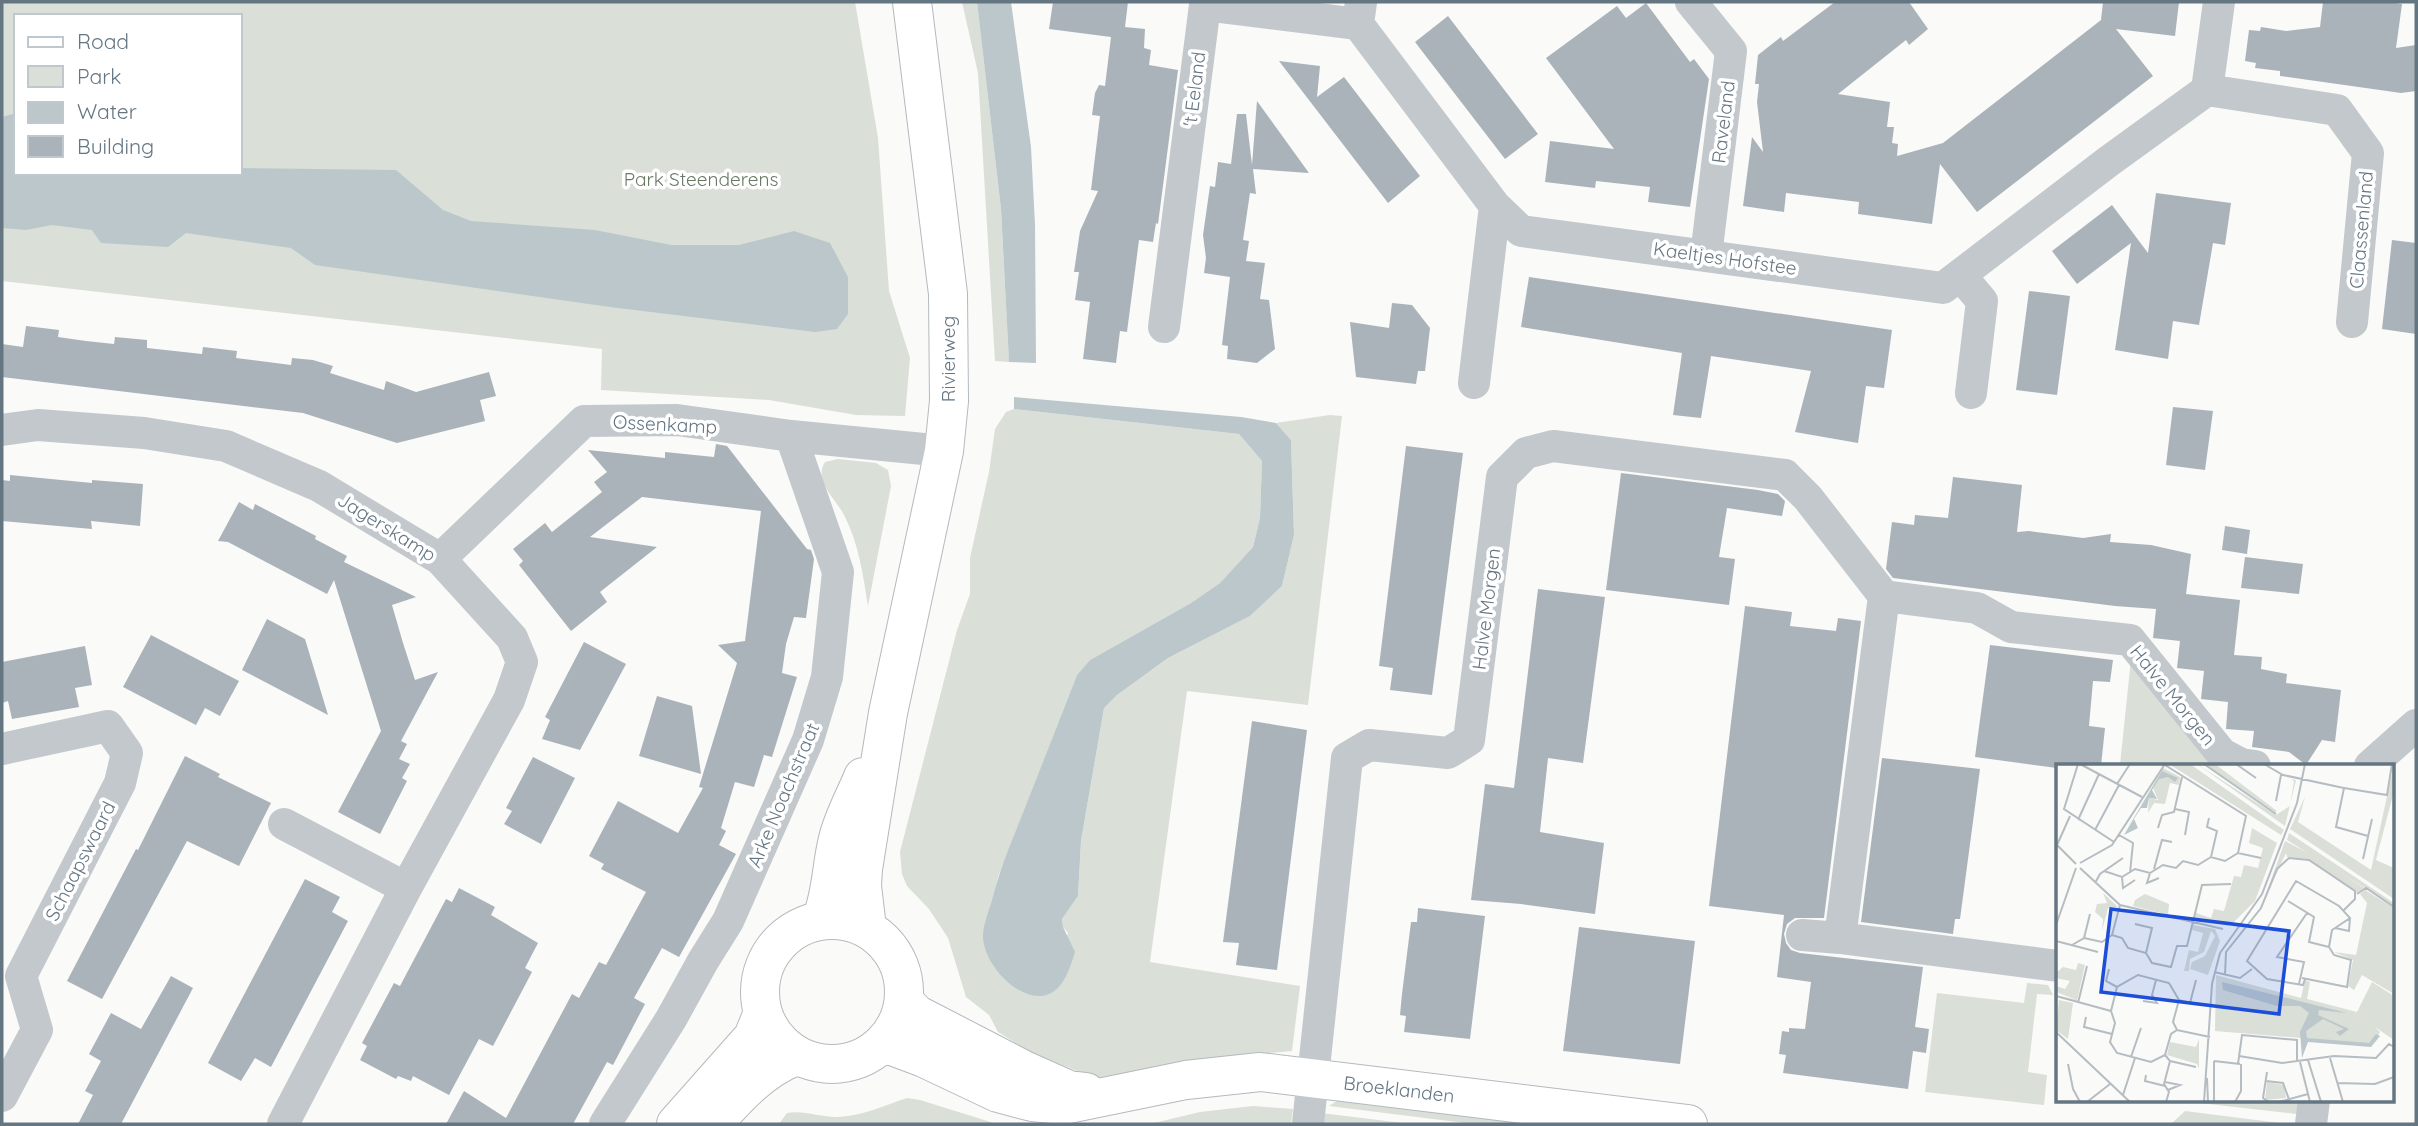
<svg xmlns="http://www.w3.org/2000/svg" width="2418" height="1126" viewBox="0 0 2418 1126" font-family="Quicksand,sans-serif">
  <rect width="100%" height="100%" fill="#fafaf8"/>
  <!-- green -->
  <path fill="#dadfd7" fill-rule="evenodd" d="M2,2H855L878,138L889,291L910,358L905,416L856,415L769,400L601,390L602,349L2,281ZM16,16H240V173H16Z
    M962,2H977L1001,209L1009,362L995,361L978,73Z
    M1014,409L1239,434L1262,461L1260,518L1253,547L1220,583L1191,603L1090,660L1077,675L998,877L983,936L1020,991L1034,995H1048L1068,933L1063,927L1062,919L1078,896L1081,841L1104,708L1117,695L1168,658L1250,616L1282,586L1294,535L1291,440L1276,423L1330,415L1342,416L1308,705L1187,691L1150,962L1300,986L1292,1051L1234,1056L1108,1079L1090,1076L1032,1053L998,1032L989,1015L966,997L948,938L929,909L907,886L902,874L900,852L957,630L970,594V558L989,472L995,429L1006,412Z
    M838,459L876,463L888,470L891,486L868,606C863,575 859,544 844,515C836,499 813,481 825,462Z
    M2131,659L2214,765H2120Z
    M2027,983L2048,985L2053,995L2037,994L2028,1072L2047,1075L2044,1105L1925,1092L1937,993L2024,1003Z
    M907,1098L920,1100L997,1124H779L787,1113C803,1110 820,1117 837,1117C862,1116 883,1106 907,1098Z
    M1340,1099L1555,1124H1473L1329,1106Z
    M2191,1100H2298L2297,1114L2191,1102Z
    M1253,1106L1293,1109L1291,1124H1150L1200,1112Z
    M2185,1111L2288,1124H2171Z
    M1321,1113L1411,1124H1319Z"/>
  <!-- water -->
  <path fill="#bbc7cb" d="M977,2H1011L1031,147L1035,225L1036,363L1009,362L1001,209Z
    M16,113V173H240V168L396,170L443,210L471,221L595,230L671,245H739L794,231L830,243L848,277V314L837,329L815,332L610,307L315,265L291,248L186,233L168,247L101,243L92,230L52,225L26,230L2,228V117Z
    M1014,397L1241,417L1276,423L1291,440L1294,535L1282,586L1250,616L1168,658L1117,695L1104,708L1081,841L1078,896L1062,919L1063,927L1075,952C1071,966 1063,990 1047,995C1018,1003 983,963 983,936C983,925 989,911 992,900C1000,867 1014,836 1026,805C1043,762 1060,718 1077,675L1090,660L1191,603L1220,583L1253,547L1260,518L1262,461L1239,434L1014,409Z"/>
  <!-- building -->
  <path fill="#aab3b9" d="M1053,2H1128L1125,27L1145,29L1144,48L1151,50L1149,65L1178,70L1158,224L1156,223L1153,242L1139,240L1127,332L1120,331L1116,363L1083,359L1090,302L1075,300L1079,272H1074L1080,231L1098,191L1091,190L1100,116L1092,115L1095,93L1099,85L1105,86L1111,37L1049,29Z
    M1835,2H1909L1928,29L1909,45L1906,40L1838,94L1890,102L1887,127H1894L1892,143L1898,144L1897,156L1943,143L2101,20L2103,2H2179L2175,36L2116,29L2153,76L1977,212L1940,164L1932,224L1858,214L1859,202L1786,193L1784,212L1743,206L1752,137L1763,152L1757,102L1759,84H1755L1758,55L1781,37L1783,41Z
    M2323,2H2388L2402,4L2396,48L2416,45V91L2401,93L2280,76V71L2255,68L2256,63L2245,61L2249,30L2260,31L2261,27L2286,31L2320,27Z
    M1646,3L1690,62L1694,59L1709,79L1690,207L1648,202L1650,187L1596,181L1595,188L1545,182L1550,141L1614,149L1546,58L1617,6L1626,18Z
    M1448,16L1538,134L1505,159L1415,42Z
    M1279,61L1320,66L1317,97L1344,77L1420,176L1388,203Z
    M1257,101L1309,173L1253,169L1256,194L1250,193L1243,240L1249,241L1246,261L1265,263L1260,299L1269,300L1275,349L1257,363L1227,359L1228,346L1222,345L1230,277L1204,273L1206,258L1203,235L1210,186L1215,187L1218,162L1231,164L1237,114H1246L1252,165Z
    M2156,193L2231,203L2225,245L2213,243L2199,325L2173,321L2168,359L2115,350L2131,243L2077,284L2052,251L2112,205L2148,253Z
    M2392,240L2416,243V334L2382,329Z
    M1529,277L1892,330L1884,388L1866,386L1858,443L1795,432L1811,371L1711,356L1701,418L1673,415L1682,353L1521,327Z
    M2029,291L2070,296L2057,395L2016,390Z
    M1392,303L1412,305L1430,328L1425,371H1418L1416,384L1356,377L1350,322L1389,328Z
    M26,326L59,330L58,337L86,341L114,344L115,337L147,340V348L202,354L203,347L237,351L236,358L291,365L292,358L313,360L333,366L330,373L384,390L386,381L416,392L489,372L496,396L480,400L485,421L397,443L303,413L2,377V344L23,347Z
    M2173,407L2213,411L2205,470L2166,465Z
    M716,444L727,446L807,549L811,550L814,559L806,618L794,617L786,644L782,673L797,677L772,757L764,755L754,787L735,782L721,828L726,831L719,845L736,854L679,957L662,948L634,998L645,1004L613,1065L607,1062L573,1124H446L464,1091L506,1118L572,994L579,998L599,962L606,965L646,892L601,869L604,864L589,856L618,801L678,833L703,788L699,787L737,663L718,645L745,641L761,511L642,497L590,537L657,547L600,592L607,602L571,631L519,565L523,561L513,549L545,523L552,532L602,492L594,482L607,472L588,450L665,458V452L714,457Z
    M1406,446L1463,453L1432,695L1390,690L1393,668L1379,666Z
    M1621,473L1758,490L1778,494L1785,501L1782,516L1727,508L1719,557L1735,559L1729,605L1606,590Z
    M10,475L92,483V480L143,484L140,526L91,521L92,529L2,521V480L10,481Z
    M1953,477L2022,485L2017,532L2029,531L2083,538L2111,534L2110,542L2151,545L2191,554L2186,594L2240,600L2234,655L2262,657L2261,669L2287,674L2286,683L2341,690L2335,742L2322,740L2306,765L2289,752L2252,747L2254,731L2226,729L2228,702L2201,699L2204,671L2177,668L2180,641L2153,638L2156,609L2115,606L1893,578L1886,569L1892,522L1914,525L1915,515L1948,518Z
    M239,502L253,510L255,504L316,536L315,539L347,556L344,562L416,597L392,605L403,643L415,680L438,672L401,741L407,744L399,759L410,764L402,778L407,781L380,834L338,812L381,731L334,580L327,594L228,542L218,541Z
    M2225,526L2250,530L2247,554L2222,550Z
    M2245,557L2303,564L2299,594L2241,588Z
    M1538,589L1605,597L1583,763L1548,758L1540,832L1604,843L1595,914L1521,904L1471,900L1485,784L1514,788Z
    M1745,606L1792,612L1790,626L1836,631L1838,618L1861,621L1824,918H1795L1787,924L1784,934L1786,943L1791,950L1800,953L1923,967L1915,1027L1929,1029L1926,1053L1913,1051L1908,1089L1783,1073L1786,1055L1779,1054L1782,1031L1789,1032V1028L1805,1029L1811,982L1777,977L1784,915L1709,906Z
    M267,619L305,639L328,715L242,670Z
    M151,635L239,681L220,716L205,708L196,725L123,687Z
    M584,642L626,664L580,750L542,739L550,720L545,717Z
    M1990,645L2113,660L2110,682L2093,681L2089,726L2105,728L2101,766H2057V768L1975,757Z
    M85,646L92,685L75,688L79,707L12,719L8,701L2,703V662Z
    M657,696L692,706L701,774L639,756Z
    M1252,721L1307,730L1277,970L1236,965L1239,943L1223,942Z
    M185,756L220,774L218,777L271,803L239,866L187,841L102,999L67,981L136,849L138,850Z
    M533,757L575,778L541,844L504,824L512,811L506,808Z
    M1882,758L1980,769L1960,919H1955L1953,934L1861,922Z
    M305,879L340,897L332,912L348,921L271,1067L255,1058L241,1081L208,1063Z
    M459,888L495,907L491,915L538,943L525,968L532,972L493,1046L479,1039L449,1095L413,1076L411,1081L398,1076L396,1079L360,1060L367,1046L362,1043L394,983L400,986L446,899L452,902Z
    M1418,908L1485,916L1470,1039L1404,1032L1406,1016L1400,1015L1402,994L1411,922H1417Z
    M1579,927L1695,941L1680,1064L1563,1051Z
    M171,976L193,988L121,1124H78L93,1095L85,1091L101,1061L89,1054L111,1013L141,1029Z"/>
  <g fill="none" stroke-linecap="round" stroke-linejoin="round">
    <defs>
      <path id="secondary" d="M760 992a72 72 0 1 1 144 0a72 72 0 1 1-144 0Z
        M821,920C832,894 831,866 838,839C843,818 855,797 863,777
        M867,928L862,886L863,869L888,713L944,451L949,401L948,294L912,2
        M904,1001L916,1014L1024,1070L1069,1090L1086,1092
        M884,1043L924,1058L998,1093L1032,1102L1064,1105L1186,1080L1260,1072L1688,1124
        M676,1124L753,1037L762,1015
        M713,1124C737,1097 762,1069 796,1056"/>
    </defs>
    <!-- secondary casing -->
    <use href="#secondary" stroke="#b3babf" stroke-width="40"/>
    <!-- street -->
    <path stroke="#c3c8cc" stroke-width="32" d="M1361,2L1358,24L1495,206L1521,231L1943,288L2109,161L2207,90L2219,2
      M1691,2L1731,51L1706,256
      M2207,90L2337,110L2368,153L2352,322
      M1960,275L1982,301L1971,393
      M1164,327L1205,5L1358,24
      M1474,383L1495,206
      M2,430L38,425L144,433L226,446L319,486L440,559L512,638L522,662L509,700L406,888L283,1124
      M440,559L584,421L677,420L791,436L944,451
      M1884,596L1840,938L2058,966
      M2,749L108,726L127,753L120,783L21,976L37,1030L2,1096
      M2370,766L2416,725
      M284,824L406,888
      M1802,935L1840,938
      M605,1124L671,1019L703,961L728,921L808,740L827,677L838,572L791,436
      M1308,1124L1347,758L1369,745L1448,753L1469,740L1502,477L1526,453L1553,446L1785,475L1808,498L1884,596L1977,608L2011,627L2130,640L2222,754L2241,764L2255,766
      M2311,1124L2314,1100"/>
    <!-- secondary -->
    <use href="#secondary" stroke="#fff" stroke-width="38"/>
  </g>
  <g text-anchor="middle" dominant-baseline="central" stroke-width="7" stroke-linejoin="round" paint-order="stroke">
    <!-- street labels -->
    <g font-size="19" fill="#657683" stroke="#fff">
      <text transform="translate(1194 89) rotate(-83)">'t Eeland</text>
      <text transform="translate(1723 122) rotate(-83)">Raveland</text>
      <text transform="translate(2361 230) rotate(-85)">Claassenland</text>
      <text transform="translate(1725 258) rotate(8)">Kaeltjes Hofstee</text>
      <text transform="translate(948 359) rotate(-90)">Rivierweg</text>
      <text transform="translate(665 424) rotate(3)">Ossenkamp</text>
      <text transform="translate(387 527) rotate(32)">Jagerskamp</text>
      <text transform="translate(1486 609) rotate(-83)">Halve Morgen</text>
      <text transform="translate(2173 695) rotate(51)">Halve Morgen</text>
      <text transform="translate(783 795) rotate(-67)">Arke Noachstraat</text>
      <text transform="translate(80 861) rotate(-63)">Schaapswaard</text>
      <text transform="translate(1399 1089) rotate(7)">Broeklanden</text>
    </g>
    <!-- park labels -->
    <g font-size="19" fill="#687a64" stroke="#fff">
      <text x="701" y="179">Park Steenderens</text>
    </g>
  </g>
  <!-- overview -->
  <g transform="translate(2056 764)">
    <rect width="338" height="338" fill="#fafaf8"/>
    <path d="M113,0H134L228,66L225,71ZM141,0L220,51L234,42L238,17L235,15L240,16L229,62ZM149,0H159L221,47L219,48ZM338,0V27L320,96L338,104V135L234,65L249,33L242,58L315,106ZM107,4L124,13L123,21L114,19L109,40L98,39L92,49L93,34L102,36L97,24L67,72ZM196,64L221,79L199,137L175,161L138,157L140,149L155,154L158,145L168,147L178,112L185,113L188,101L202,104L207,84L193,79ZM233,69L338,139V142L231,76ZM229,77L256,91L308,124L301,129L253,95L231,93L230,89L208,135ZM309,126L338,144V230L306,211L298,226L292,222L297,196L278,188L300,191L311,139L304,130ZM47,129L62,143L52,144L46,167L47,155L39,148L41,140L51,139ZM89,130L113,140L112,151L77,142L79,136ZM137,161L159,165L164,177L152,211L134,205L136,198L149,192L159,172L155,167L148,188L134,195L133,207H128L133,186L142,188L147,169L136,166ZM22,199L29,201L21,237L0,231L21,236L0,228V222L9,225L14,217L0,214V209L7,203L20,206ZM160,211L245,234L249,216L254,218L251,235L301,248L316,218L338,232V276L319,263L324,268L317,280L159,267ZM3,236L17,239L12,275L0,266ZM143,275V305L141,300L111,291L114,278L140,283ZM211,318L228,321L230,334L209,336Z" fill="#dadfd7"/>
    <path d="M106,7L122,14L119,18L112,13L103,15L96,26L101,35L93,34L91,44H85L78,55L82,64L68,71ZM166,218L291,249L263,246L262,251L293,265L284,272L280,268L288,265L267,255L250,267L251,274L313,279L320,270L324,272L315,283L252,278L246,294L244,268L253,249L244,242H221L167,226Z" fill="#bbc7cb"/>
    <path fill="none" stroke="#b5bdc2" stroke-width="2" d="M22,0L8,45L58,78M24,0L86,33M148,0L220,50M180,0L200,14M208,0L227,11L288,24L280,63L312,72M109,1L190,52L182,89M61,20L74,0M288,24L331,31L336,0M220,37L225,11M119,45L133,48L129,71M153,54L151,63L161,67L155,93M22,56L43,10M102,64L106,51L118,48L126,13M39,66L63,21M63,71L77,79L74,109M1,81L14,52M1,81L20,100M307,95L316,55M24,99L56,81L109,0M24,104L64,141L167,165M98,105L106,76L116,78M48,107L66,113L79,105L94,109L107,101L120,104L127,97L142,101L155,93L169,97L182,89L205,94M94,109L91,119L103,114M66,113L67,124L79,116M39,119L44,110L67,94M301,130L310,124L338,143M232,137L258,153L253,178L273,183M79,160L96,164L90,189M0,161L20,104M279,164L293,167L294,154M56,171L66,174L72,184L90,189L96,199L115,203L121,182H131L146,121L175,120M28,174L46,178L56,171L64,141M0,177L42,188M16,181L28,174L34,150M164,189L206,130L241,39L249,0M53,205L50,217L61,223M158,208L184,214L196,205M169,211L170,188L205,144L221,105L233,94L253,96L299,127V135L288,146M246,214L291,223L295,196L278,191L273,183M249,215L247,221L211,215L191,197L240,117L283,142L294,154L276,166L273,183M243,220L248,198L221,193L251,149M0,232L55,247M123,236L134,239L140,216M87,237L101,239L96,231L100,216M22,239L31,202M55,247L59,259L54,278L61,289L95,298L109,291L115,270L121,266L154,273M55,247L61,223L82,211L113,219L123,236L117,258L121,266M30,253L28,263L56,270M0,268L74,338M109,291L114,297L108,320L113,328L110,338M183,292L226,299L278,292L320,294L333,280L338,283M75,293L85,264M274,294L287,338M252,296L265,338M114,297L140,303M158,297L184,300M244,298L254,338M12,300L17,325L24,338M182,300L186,271L241,276V298M211,308L207,334L213,338M90,311L89,317L109,322M151,314L152,338M210,317L227,319L234,338M109,318L124,321L112,326M282,319L319,320L338,313M67,331L79,294M31,338L54,320M148,338L156,220L164,189M158,338V297M179,338L185,327V300M223,338L252,330"/>
    <path fill="#1d4ed8" fill-opacity="0.15" stroke="#1d4ed8" stroke-width="3.5" d="M55,145L233,167L223,250L45,228Z"/>
    <rect width="338" height="338" fill="none" stroke="#657683" stroke-width="3.5"/>
  </g>
  <!-- border -->
  <rect width="2418" height="1126" fill="none" stroke="#657683" stroke-width="7"/>
  <!-- legend -->
  <rect x="14" y="14" width="228" height="161" fill="#ffffff" stroke="#c1c8cd" stroke-width="2"/>
  <rect x="28" y="37" width="35" height="10" fill="#ffffff" stroke="#c1c8cd" stroke-width="2"/>
  <text x="77" y="49" font-size="21" fill="#657683">Road</text>
  <rect x="28" y="66" width="35" height="21" fill="#dadfd7" stroke="#c1c8cd" stroke-width="2"/>
  <text x="77" y="84" font-size="21" fill="#657683">Park</text>
  <rect x="28" y="102" width="35" height="21" fill="#bbc7cb" stroke="#c1c8cd" stroke-width="2"/>
  <text x="77" y="119" font-size="21" fill="#657683">Water</text>
  <rect x="28" y="136" width="35" height="21" fill="#aab3b9" stroke="#c1c8cd" stroke-width="2"/>
  <text x="77" y="154" font-size="21" fill="#657683">Building</text>
</svg>
